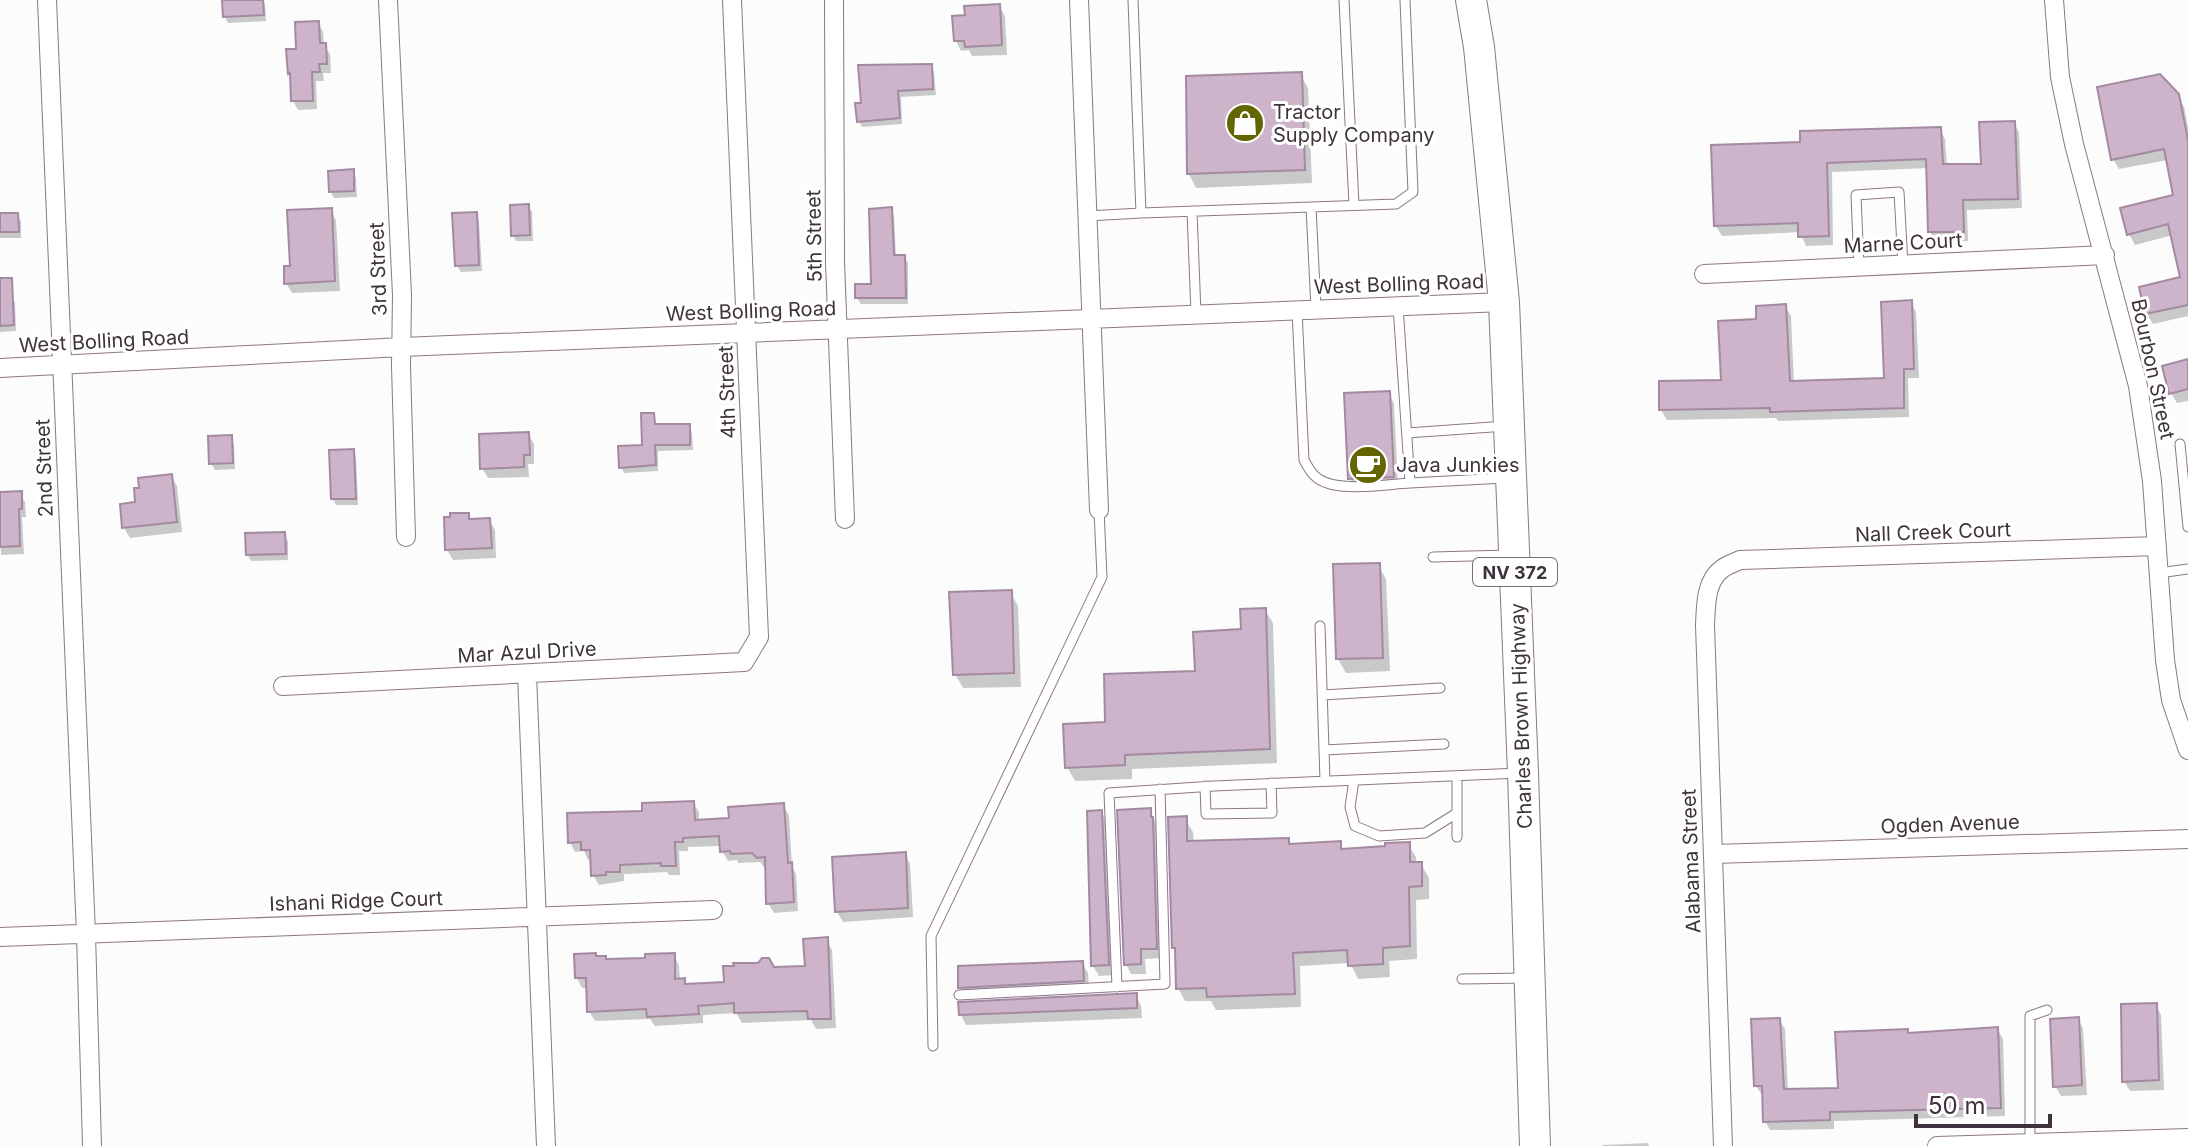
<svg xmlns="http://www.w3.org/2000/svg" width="2188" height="1146" viewBox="0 0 2188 1146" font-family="Inter,sans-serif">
  <rect width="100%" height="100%" fill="#fcfcfc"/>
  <!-- shadow -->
  <path fill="#0003" d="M224,0H263L265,4L266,21L228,23L225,17Z
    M999,6L1005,16L1007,55L972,56L969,50L961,51L956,41L967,17Z
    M318,23L323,32L324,45L330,54L331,73H323L324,81H316L317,109L298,110L293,101L292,78L290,73Z
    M931,66L934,72L936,95L901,97L902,124L862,127L859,121Z
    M1300,74L1308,88L1312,183L1196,188L1189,174Z
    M2177,95L2184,107L2188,127V316L2153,324L2146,313L2183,279L2173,235L2135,245L2129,234L2175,196L2168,160L2119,169L2113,159Z
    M2014,123L2019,133L2022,208L1967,210L1968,241L1935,242L1930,232L1929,168L1832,172L1833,245L1806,246L1800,232L1722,236L1716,226L1803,144L1940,129L1945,139L1947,166H1983Z
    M352,171L356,178L357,197L334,198L331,192Z
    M528,206L532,212L533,241H516L513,235Z
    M891,209L894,216L896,257H904L908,263V304H861L857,298L873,286Z
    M330,210L336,220L340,291L292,293L286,283L292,267Z
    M476,214L479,221L482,271L461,272L457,266Z
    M0,215H17L21,221V238H0Z
    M12,296L15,303L16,331L0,332V297Z
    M1910,302L1916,312L1919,378H1908L1909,417L1778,421L1776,418L1667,420L1661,410V382H1723L1758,321L1785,306L1791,316L1794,383L1886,380Z
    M2188,361V401L2177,403L2171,393Z
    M1389,393L1394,404L1398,486L1355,488L1350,478Z
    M653,415L657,426H689L692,433L693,450L658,451V471L624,473L621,467L644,447Z
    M528,434L534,444V464H528L529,477L488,478L482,468Z
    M231,437L234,444L235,469L215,470L211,463Z
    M353,451L356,458L358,505H336L333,499Z
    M171,476L177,486L182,532L130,538L124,528L138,504Z
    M20,493L25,502L26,517H22L24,554L1,555L0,494Z
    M467,515L471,521L489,520L495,530L496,558L453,560L447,550Z
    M284,534L288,541V560L251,561L248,555Z
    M1378,565L1386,579L1390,671L1346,673L1338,659Z
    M1010,592L1018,606L1021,687L963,688L955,674Z
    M1265,610L1273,623L1277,763L1132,769V779L1075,781L1067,767L1107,724L1197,673Z
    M693,803L699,812V821L731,820L783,806L789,815L792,867L796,874L798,911L774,913L768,903L767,867H764L760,862L738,863L737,860L728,861L722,851V846L688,847V851H679L680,875H669L667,872L624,874V881L599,885L593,875V859L588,860L584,851L575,852L570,842L644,813Z
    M1150,810L1158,829L1161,958L1145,959L1146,974H1131L1126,964Z
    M1101,812L1107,822L1113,975L1099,976L1093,966Z
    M1185,819L1193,832L1194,843L1288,840L1291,846L1339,843L1344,850L1408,844L1416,857V864H1421L1429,878V899L1416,900L1417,959L1389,961L1390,977L1358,979L1350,963L1300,966L1301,1007L1216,1010L1211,1001H1185L1178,988L1177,953L1174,948Z
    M905,854L910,864L913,917L843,922L837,912Z
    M826,939L832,950L836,1028L816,1029L811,1020L742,1023L736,1013L703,1015V1023L655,1026L650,1019L595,1021L589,1011L588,988H582L577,978L607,961L647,960L674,955L679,966L680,981L684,980L687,986L726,984L773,969L807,967Z
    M1082,963L1088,973L1089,990L966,997L960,987Z
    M1136,995L1141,1006L1142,1018L966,1025L961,1015Z
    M2156,1005L2161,1015L2164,1090L2130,1091L2124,1081Z
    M2078,1019L2083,1029L2087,1095L2061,1096L2055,1086Z
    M1779,1020L1785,1029L1788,1091L1840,1090L1907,1031L1909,1035L1997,1029L2003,1039L2005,1116L1834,1121V1129L1770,1130L1765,1121L1764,1095H1762L1756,1086Z
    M1648,1143L1649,1146H1603V1145Z"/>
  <!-- building -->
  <path fill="#ceb4cb" stroke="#a38aa0" stroke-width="2" d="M222,0H263L264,15L223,17Z
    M1000,4L1002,45L965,47L964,41H954L952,16L965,15L964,6Z
    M319,21L320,43H326L327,64H319L320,72H312L313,101H291L290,73L288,74L286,49H296L295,22Z
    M932,64L933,89L898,91L900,118L857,122L855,103H861L858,65Z
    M1302,72L1305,170L1187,174L1186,76Z
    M2160,74L2179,94L2188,140V305L2145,314L2139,287L2180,277L2168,224L2127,235L2120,208L2173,195L2164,149L2111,160L2097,87Z
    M2015,121L2018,199L1963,200L1964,232H1928L1926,159L1827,163L1829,236L1798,237V223L1714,226L1711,145L1800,142V131L1941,127L1943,164H1981L1979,122Z
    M354,169V191L329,192L328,171Z
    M529,204L530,235L511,236L510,205Z
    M892,207L894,255H905L906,298H855V284H871L869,209Z
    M332,208L335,281L284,284V266H290L287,210Z
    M477,212L479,265L455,266L452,213Z
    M0,213H18L19,232H0Z
    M0,278H12L14,325L0,326Z
    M1912,300L1914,369H1904V408L1770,412V408L1659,410V381L1721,380L1718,321L1756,319V306L1786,304L1790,381L1884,378L1881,302Z
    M2188,359V389L2169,394L2162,366Z
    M1390,391L1394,477L1348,479L1344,393Z
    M641,413H654L655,424H690V445H655L656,465L619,468L618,446L642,445Z
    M529,432L530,455H524V467L480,469L479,434Z
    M232,435L233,463L209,464L208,436Z
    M354,449L356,499H331L329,450Z
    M172,474L177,522L122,528L120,504L135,502L134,488H139L138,478Z
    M22,491V509H19L20,546L0,547V492Z
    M450,513H469V519L490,518L492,548L445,550L444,517H450Z
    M285,532L286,554L246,555L245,533Z
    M1380,563L1383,658L1336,659L1333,564Z
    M1012,590L1014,673L953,675L949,592Z
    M1266,608L1270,749L1125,755V765L1065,768L1063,724L1105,722L1104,674L1195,671L1193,632L1241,629L1240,609Z
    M694,801L695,820L729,818L728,807L784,803L788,863L792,862L794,902L766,904L765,857L757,858L752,853L731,854L730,851L720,852L719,836L683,838V842H675L676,866H661V863L620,865V872H606V875L591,876L590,850H581V842L568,843L567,813L642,811V803Z
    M1151,808V817H1153L1157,949H1141V964L1124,965L1117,810Z
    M1102,810L1109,965L1091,966L1087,811Z
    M1187,816V841L1289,838V844L1341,841V849L1385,846V843L1410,842V862H1422V886L1409,887L1410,946L1383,948V964L1348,966L1347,950L1293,953L1295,994L1207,997L1206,988L1176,989L1175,948H1172L1168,817Z
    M906,852L908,908L835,912L832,857Z
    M828,937L831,1019H808L807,1011L734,1013V1003L698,1006L699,1014L666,1016L647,1017L646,1009L587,1012L586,978H575L574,954L596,953V956H606V959L645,958V954L675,953V979L685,978V984L724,982L723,966H734L733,963H758L762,958H769L774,967L805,966L803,939Z
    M1083,961L1084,981L958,988V966Z
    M1137,993V1008L959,1015L958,1002Z
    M2157,1003L2159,1080L2122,1082L2121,1004Z
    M2079,1017L2082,1085L2053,1087L2050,1019Z
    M1780,1018L1784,1089L1838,1088L1835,1032L1908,1029V1033L1998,1027L2001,1108L1830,1112V1120L1763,1122L1762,1086H1754L1751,1019Z"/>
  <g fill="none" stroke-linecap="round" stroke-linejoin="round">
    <defs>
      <path id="service" d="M1344,0L1354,205
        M1192,211L1196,314
        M1141,213L1311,207
        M1087,216L1141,213L1133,0
        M1859,267L1856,195L1899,192L1903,265
        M1398,306L1410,483L1505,478
        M1316,309L1311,207L1396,204L1413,192L1405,0
        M1297,310L1304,460C1307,465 1310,472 1315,476C1333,494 1386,484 1410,483
        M1407,433L1506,426
        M2180,444L2188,527
        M1433,557L1509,555
        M2159,573L2188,569
        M1320,626L1325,781
        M1323,695L1440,688
        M1324,750L1444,744
        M1457,776V837
        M1354,780L1350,807L1355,826L1379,836L1425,833L1457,813
        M1205,786L1206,814L1272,813L1271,783
        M1462,979L1526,978
        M1117,987L1109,793L1214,786L1520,773
        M959,995L1165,984L1160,789
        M933,1046L931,936L1102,577L1099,510
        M2030,1143V1016L2047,1010"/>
      <path id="minor" d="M47,0L86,934L92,1146
        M388,0L402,295L401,366L406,537
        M834,0L835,262L845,519
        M1079,0L1099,510
        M2054,0L2060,77L2074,144L2138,386L2152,481L2165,660L2171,700L2188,750
        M1704,274L2105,255
        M0,368L402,347L1504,302
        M527,674L546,1146
        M283,686L744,662L759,637L732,0
        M1713,854L2188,839
        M0,937L713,910
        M1723,1146L1705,625C1706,607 1705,581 1722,569C1727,565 1734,563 1740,560L2157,546
        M1937,1146L2188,1138"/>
      <path id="primary" d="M1471,0L1479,47L1504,302L1523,773L1535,1146"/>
    </defs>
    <!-- service casing -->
    <use href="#service" stroke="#8d758a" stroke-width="11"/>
    <!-- minor casing -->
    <use href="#minor" stroke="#8d758a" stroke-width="20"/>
    <!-- primary casing -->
    <use href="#primary" stroke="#8d758a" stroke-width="32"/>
    <!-- service -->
    <use href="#service" stroke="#fff" stroke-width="9"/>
    <!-- minor -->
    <use href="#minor" stroke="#fff" stroke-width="18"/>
    <!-- primary -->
    <use href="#primary" stroke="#fff" stroke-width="30"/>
  </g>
  <!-- icons -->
  <defs>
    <symbol id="shop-disc" viewBox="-11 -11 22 22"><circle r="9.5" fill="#626500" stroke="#fff"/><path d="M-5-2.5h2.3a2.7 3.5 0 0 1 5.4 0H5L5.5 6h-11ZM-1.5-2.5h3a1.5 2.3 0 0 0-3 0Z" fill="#fff"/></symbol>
    <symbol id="cafe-disc" viewBox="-11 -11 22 22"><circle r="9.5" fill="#626500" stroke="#fff"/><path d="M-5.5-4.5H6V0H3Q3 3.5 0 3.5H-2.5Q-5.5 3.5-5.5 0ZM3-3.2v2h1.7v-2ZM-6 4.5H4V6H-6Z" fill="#fff"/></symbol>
  </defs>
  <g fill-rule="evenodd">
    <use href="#shop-disc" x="1223" y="101" width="44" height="44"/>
    <use href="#cafe-disc" x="1346" y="443" width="44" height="44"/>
  </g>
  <g text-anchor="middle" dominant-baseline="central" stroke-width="6" stroke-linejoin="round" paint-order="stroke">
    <!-- shield labels -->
    <rect fill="#fff" stroke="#787076" stroke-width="2" x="1473" y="558" width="84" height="28" rx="6"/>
    <g font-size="18" font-weight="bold" fill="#3e333c">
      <text x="1515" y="572">NV 372</text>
    </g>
    <!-- poi labels -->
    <g font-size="20" fill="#3e333c" stroke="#fff" text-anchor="start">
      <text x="1273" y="112">Tractor<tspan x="1273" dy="23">Supply Company</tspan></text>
      <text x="1396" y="465">Java Junkies</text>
    </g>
    <!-- street labels -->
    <g font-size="20" fill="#3e333c" stroke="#fff">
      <text transform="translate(814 236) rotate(-91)">5th Street</text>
      <text transform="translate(1903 243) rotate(-3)">Marne Court</text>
      <text transform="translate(378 269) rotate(-92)">3rd Street</text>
      <text transform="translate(1399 284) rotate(-2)">West Bolling Road</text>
      <text transform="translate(751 311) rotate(-2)">West Bolling Road</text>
      <text transform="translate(104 341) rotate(-3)">West Bolling Road</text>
      <text transform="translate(2153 369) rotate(78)">Bourbon Street</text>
      <text transform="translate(727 392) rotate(-92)">4th Street</text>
      <text transform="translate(44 468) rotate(-92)">2nd Street</text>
      <text transform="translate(1933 532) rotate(-2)">Nall Creek Court</text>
      <text transform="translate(527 652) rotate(-3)">Mar Azul Drive</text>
      <text transform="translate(1521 716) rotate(-92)">Charles Brown Highway</text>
      <text transform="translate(1950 824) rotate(-2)">Ogden Avenue</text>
      <text transform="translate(1691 861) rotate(-92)">Alabama Street</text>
      <text transform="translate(356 901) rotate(-2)">Ishani Ridge Court</text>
    </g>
  </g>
  <!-- scale -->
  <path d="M1916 1114v12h134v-12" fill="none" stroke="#3e333c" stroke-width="4"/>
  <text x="1928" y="1114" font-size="24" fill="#3e333c" stroke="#ffffff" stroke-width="6" paint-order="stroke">50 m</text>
</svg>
